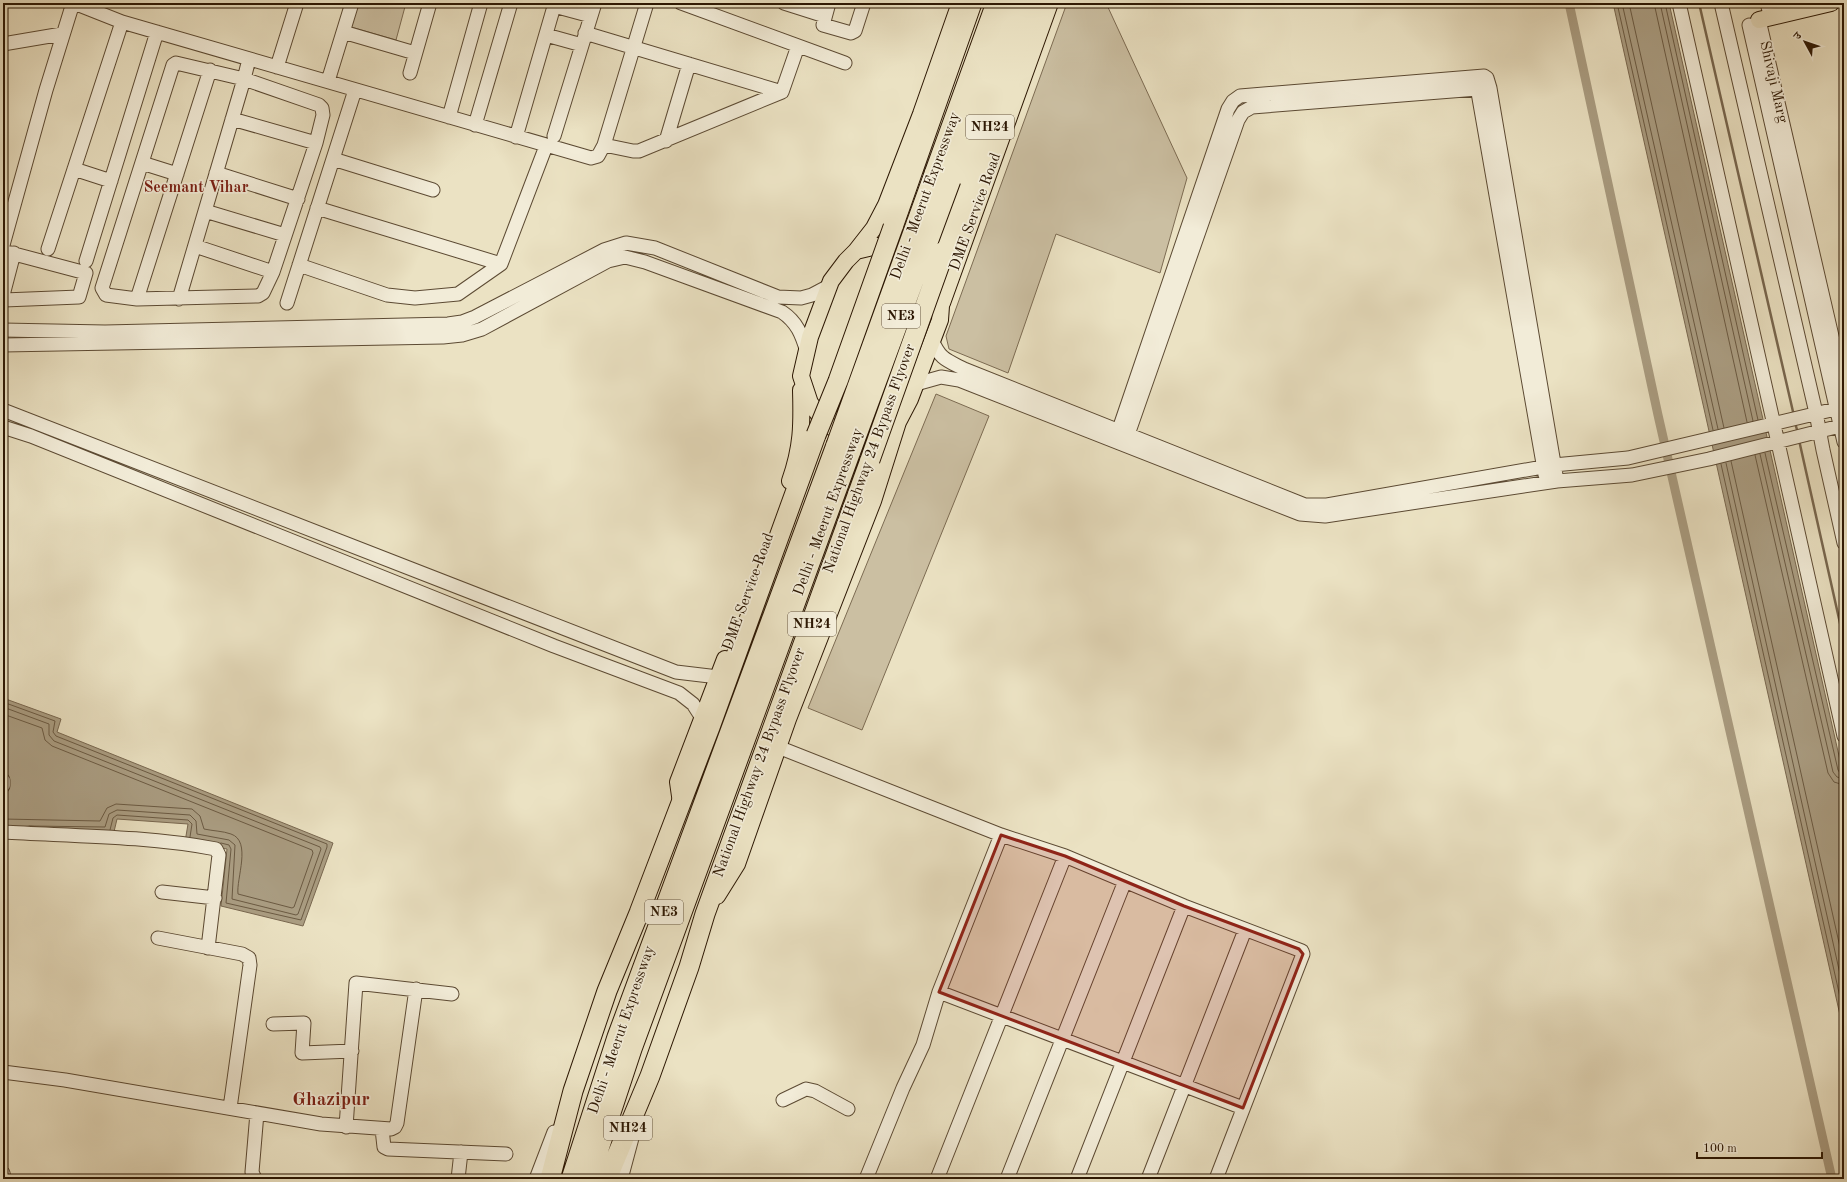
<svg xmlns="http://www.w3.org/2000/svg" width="1847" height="1182" viewBox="0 0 1847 1182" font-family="'Old Standard TT','Noto Serif Devanagari',serif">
  <rect width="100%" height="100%" fill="#ebe2c3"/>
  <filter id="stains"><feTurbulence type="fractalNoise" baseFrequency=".005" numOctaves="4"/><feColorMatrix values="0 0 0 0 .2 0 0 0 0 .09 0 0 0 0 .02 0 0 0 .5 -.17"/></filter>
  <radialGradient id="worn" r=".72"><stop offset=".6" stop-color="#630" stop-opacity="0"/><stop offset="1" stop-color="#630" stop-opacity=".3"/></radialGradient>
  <!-- green -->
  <path fill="#cbbfa2" stroke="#7c6b52" d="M358,3H406L396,40L351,27Z
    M1067,3H1106L1187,178L1160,273L1056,234L1008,373L949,349L946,336Z
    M936,394L989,416L862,730L808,708Z"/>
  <!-- water -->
  <path fill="#aa9d82" stroke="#78674f" d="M1613,3H1669L1844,778V1033Z
    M3,698L61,719L57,732L333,843L303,926L221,906L227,849L185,842L188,824L117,819L113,836L3,834Z"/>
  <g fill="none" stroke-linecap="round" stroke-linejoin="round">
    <!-- shore -->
    <path stroke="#6b5a42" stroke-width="1" d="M1617,3L1713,430
      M1622,3L1718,429
      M1629,3L1724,428
      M1654,3L1747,422
      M1660,3L1753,421
      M1665,3L1758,420
      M1765,453L1838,770L1840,773L1844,774
      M1760,454L1833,772L1837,777L1844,779
      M1755,455L1828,773L1834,782L1844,785
      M1731,461L1844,965
      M1726,463L1844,992
      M1721,464L1844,1015
      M3,702L55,721L53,732L56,736L327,844V847L301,920L226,903L231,849L229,845L221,843
      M3,707L49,724V735L54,741L320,847L321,849L298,914L296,915L232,899L235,845L229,840L197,834L196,821L190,815L117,810L109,814L105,827L29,826
      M3,714L42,728L45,740L52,746L312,850L313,853L294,907L292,908L238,894C236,879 252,841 231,834C223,831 213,831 204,829L200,816L192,809L116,804L107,808L100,821L3,819
      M110,830L113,818L117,815L188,820L192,824L190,837"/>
    <!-- stream -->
    <path stroke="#78674f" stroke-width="2.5" d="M1699,3L1794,416
      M1795,423L1798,433
      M1799,440L1844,641"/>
    <!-- canal -->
    <path stroke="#aa9d82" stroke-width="9" d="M1569,3L1658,415L1832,1179"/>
    <defs>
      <path id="minor" d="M74,3L122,22L591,158L598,156L604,145L647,3
        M681,3L845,63
        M784,3L825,16
        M829,3L823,25L851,33L855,31L864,3
        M1679,3L1844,736
        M1721,3L1816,413L1823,450L1844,543
        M1767,3L1771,18
        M554,6L591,16
        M1759,20L1844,388
        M1749,25L1844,442
        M343,32L415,53
        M585,33L782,92
        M546,35L582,45
        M3,44L62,34
        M176,63L244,79L319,105L322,108L323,115L316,143L273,272L263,293L258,296L137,299L106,295L102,288L173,65Z
        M277,67L297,3
        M410,73L430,3
        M328,81L352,3
        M1476,81L1545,475
        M449,117L481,3
        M232,119L316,143
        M475,125L511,3
        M554,136L595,3
        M516,137L555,3
        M666,141L689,64
        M604,145L633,151H639L782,92L798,46
        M333,159L433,190
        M142,163L177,174
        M74,169L111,181
        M216,173L298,199
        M317,208L501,264
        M205,211L285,235
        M3,245L46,90L73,3
        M195,246L273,272
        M48,249L122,22
        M3,251L86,273L79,297L4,300L3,296
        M86,261L157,32
        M299,265L387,295L415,298L458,294L501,264L546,146
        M3,295L14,253
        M137,299L210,70
        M179,299L244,79L249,59
        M287,303L355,90
        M3,330L105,332L448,324L462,322L475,317L604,250L626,243L655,248L778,297L801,298L812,295L829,286
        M932,340C940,359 946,360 964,369L1305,505H1327L1554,465L1628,458L1844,407
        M3,345L443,337L462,335L482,329L608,261L625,257L645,262L782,312C797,322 802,335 807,352
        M916,384L941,377L959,380L1300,514L1325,516L1557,481L1632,475L1709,459L1844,425
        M3,410L676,672L718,677
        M3,427L31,436L554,646L679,693L693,704L702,718
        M1115,441L1228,109L1233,101L1240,96L1484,76L1487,78L1490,88L1557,481
        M1125,443L1238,120L1243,112L1252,107L1490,88
        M778,747L1001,835L1065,856L1184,906L1302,951L1303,954L1216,1179
        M3,780V786
        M3,832C74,836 147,836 216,849L219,855L208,948
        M162,892L215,898
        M158,938L242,954L249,958L250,965L230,1108
        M939,992L1243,1108
        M273,1024L304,1023L302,1053L352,1051
        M3,1072L65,1080L321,1124L391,1129L395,1127L397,1123L416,989
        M783,1100L806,1089L815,1091L848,1109
        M346,1127L356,983L452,994
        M382,1129L384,1147L388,1149L506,1154
        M3,1173L4,1179
        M255,1179L252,1172L257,1113
        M458,1179L461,1152
        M536,1179L554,1132
        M621,1179L632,1138
        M866,1179L903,1088L923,1045L939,992L1001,835
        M937,1179L1065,856
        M1007,1179L1125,881
        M1077,1179L1184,906
        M1148,1179L1245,930"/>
      <path id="major" d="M1759,20L1831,3
        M877,246H884L912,253L935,274L942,292L940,320L910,399L898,422L888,431L870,438L849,435L827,425L810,403L801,376L810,337L831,281L846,261L856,251Z
        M856,251L874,228L886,205L921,114L960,3
        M942,303L1050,3
        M790,481C802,447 802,425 801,390
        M681,803L678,782L725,659
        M717,896L737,864L788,719L873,501L898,422"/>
      <path id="highway" d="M934,174L996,3
        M951,180L1014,3
        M893,227L972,3
        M945,250L1034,3
        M550,1179L573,1091L607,991L639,913L710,727L816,435
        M571,1179L617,1037L836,445
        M589,1179L632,1049L851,451
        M607,1179L650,1076L689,967L705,914L870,460"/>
    </defs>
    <!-- minor casing -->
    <use href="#minor" stroke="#5c4a33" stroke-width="15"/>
    <!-- major casing -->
    <use href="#major" stroke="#2c1703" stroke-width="18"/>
    <!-- highway casing -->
    <use href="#highway" stroke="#2c1703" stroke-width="21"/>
    <!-- minor -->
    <use href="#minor" stroke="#f2ecd8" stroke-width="13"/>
    <!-- major -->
    <use href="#major" stroke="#ebe2c3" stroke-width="16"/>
    <!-- highway -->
    <use href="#highway" stroke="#ebe2c3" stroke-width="19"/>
    <defs>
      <path id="highway-bridge" d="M816,435L838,381L893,227
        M836,445L934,174
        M851,451L951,180
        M870,460L945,250"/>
    </defs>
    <!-- highway-bridge casing -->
    <use href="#highway-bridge" stroke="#2c1703" stroke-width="21" stroke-linecap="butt"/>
    <!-- highway-bridge -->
    <use href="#highway-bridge" stroke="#ebe2c3" stroke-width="19"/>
  </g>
  <!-- marked area -->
  <path fill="#8f2418" fill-opacity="0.2" stroke="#8f2418" stroke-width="3" stroke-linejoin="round" d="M1001,835L1065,856L1184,906L1299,949L1303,954L1243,1108L939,992Z"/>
  <g text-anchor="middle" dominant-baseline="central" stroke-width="3.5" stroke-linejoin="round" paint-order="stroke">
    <!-- shield labels -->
    <g fill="#f2ecd8" stroke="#675743" stroke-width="1">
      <rect x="966" y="115" width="48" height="24" rx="3"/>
      <rect x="882" y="304" width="38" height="24" rx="3"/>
      <rect x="788" y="612" width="48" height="24" rx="3"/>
      <rect x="645" y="900" width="38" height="24" rx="3"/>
      <rect x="604" y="1116" width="48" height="24" rx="3"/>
    </g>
    <g font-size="14" font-weight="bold" fill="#2c1703">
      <text x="990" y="127">NH24</text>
      <text x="901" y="316">NE3</text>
      <text x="812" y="624">NH24</text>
      <text x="664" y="912">NE3</text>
      <text x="628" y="1128">NH24</text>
    </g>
    <!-- street labels -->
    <g font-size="15" fill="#2c1703" stroke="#f2ecd8">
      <text transform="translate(1773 82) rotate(77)">Shivaji Marg</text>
      <text transform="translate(926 196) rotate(-70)">Delhi - Meerut Expressway</text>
      <text transform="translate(976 212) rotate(-70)">DME Service Road</text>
      <text transform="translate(870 459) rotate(-70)">National Highway 24 Bypass Flyover</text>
      <text transform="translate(829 512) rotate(-70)">Delhi - Meerut Expressway</text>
      <text transform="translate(749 592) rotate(-70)">DME Service Road</text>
      <text transform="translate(760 763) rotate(-70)">National Highway 24 Bypass Flyover</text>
      <text transform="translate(622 1030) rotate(-71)">Delhi - Meerut Expressway</text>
    </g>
    <!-- neighbourhood labels -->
    <g font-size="16" font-weight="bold" fill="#7a1f14" stroke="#f2ecd8">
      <text x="196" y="188">Seemant Vihar</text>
    </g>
    <!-- district labels -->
    <g font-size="19" font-weight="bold" fill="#7a1f14" stroke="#f2ecd8">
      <text x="331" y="1100">Ghazipur</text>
    </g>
  </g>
  <!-- margin -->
  <rect width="1847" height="1182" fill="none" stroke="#ebe2c3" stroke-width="16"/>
  <rect x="4" y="4" width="1839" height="1174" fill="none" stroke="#2c1703" stroke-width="2"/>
  <rect x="8" y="8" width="1831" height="1166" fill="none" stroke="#2c1703"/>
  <!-- north arrow -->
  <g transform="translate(1805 42) rotate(310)" stroke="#f2ecd8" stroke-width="3" paint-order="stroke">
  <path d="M0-3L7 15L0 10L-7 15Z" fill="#2c1703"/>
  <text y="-6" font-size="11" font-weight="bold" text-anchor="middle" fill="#2c1703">उ</text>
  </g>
  <!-- scale -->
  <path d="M1697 1152v6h125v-6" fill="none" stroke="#2c1703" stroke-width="2"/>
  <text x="1703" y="1152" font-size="12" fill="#2c1703" stroke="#f2ecd8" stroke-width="3" paint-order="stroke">100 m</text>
  <rect width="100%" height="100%" filter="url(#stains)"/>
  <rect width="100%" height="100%" fill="url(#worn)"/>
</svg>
